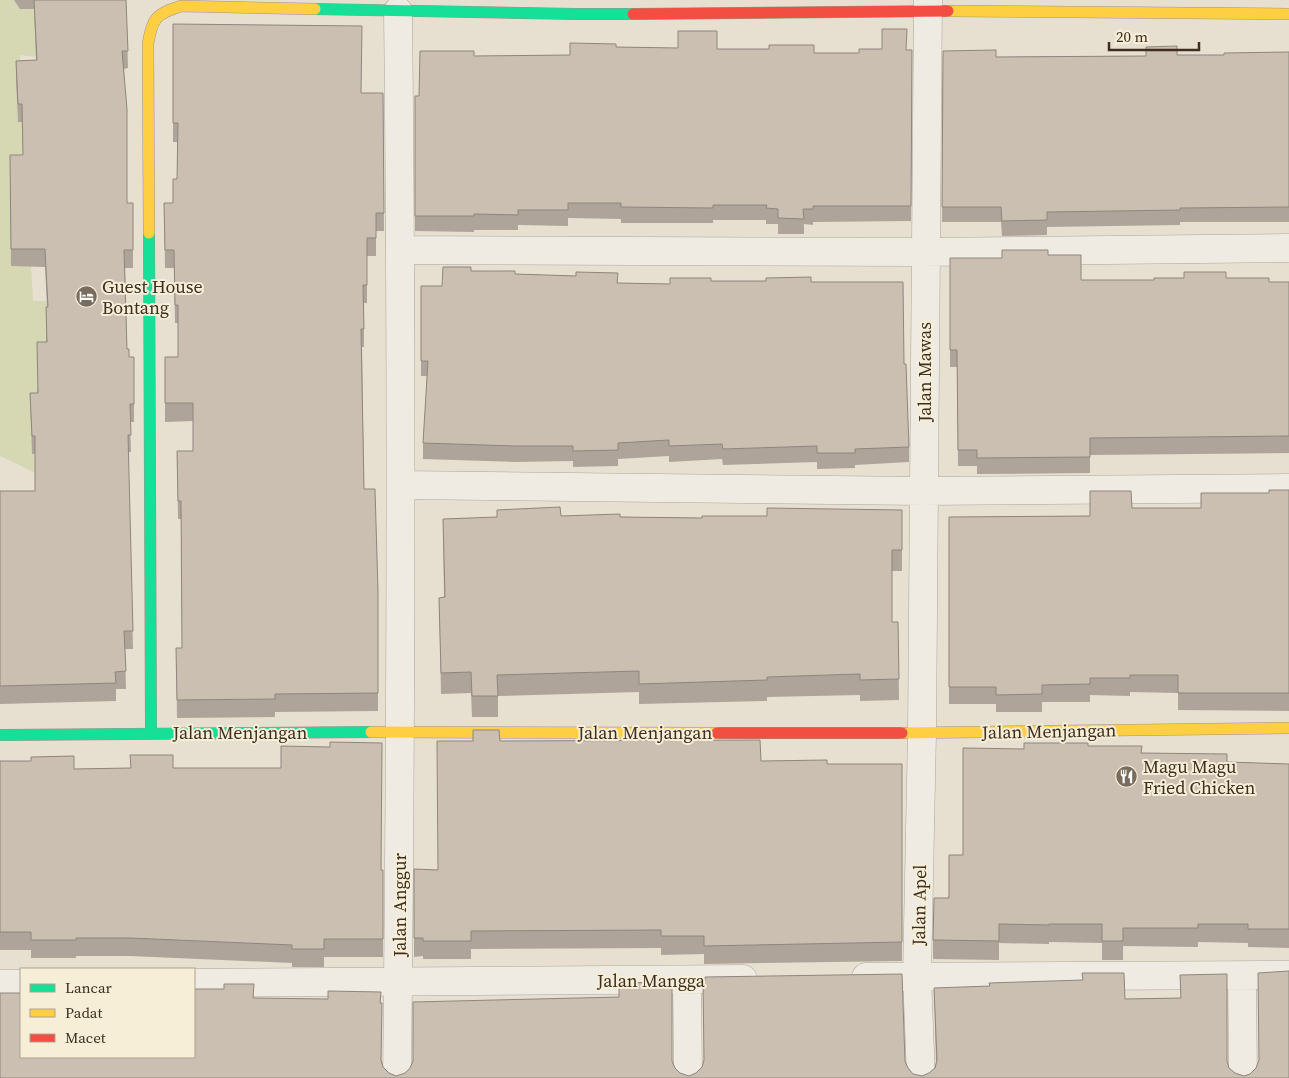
<svg xmlns="http://www.w3.org/2000/svg" width="1289" height="1078" viewBox="0 0 1289 1078" font-family="'Source Serif 4',serif">
  <rect width="100%" height="100%" fill="#e7e0d1"/>
  <!-- green -->
  <path fill="#d6d7b3" d="M0,0H43L54,59L20,55L33,301H55L40,475L0,456Z"/>
  <g fill="none" stroke-linecap="round" stroke-linejoin="round">
    <defs>
      <path id="street" d="M401,250L925,252L1289,248
        M401,485L923,491L1289,488
        M1242,976L1243,1078
        M866,977L1289,975
        M687,980L688,1078
        M194,983L743,979
        M0,984H21
        M397,1078C401,722 402,366 398,11
        M921,1078L917,976L922,733L928,0"/>
      <path id="fast" d="M315,9L576,14H633
        M149,233L151,733
        M0,735L371,732"/>
      <path id="slow" d="M948,11L1289,14
        M149,233L148,44C152,18 156,14 181,6L315,9
        M371,732L717,733
        M902,733L1289,728"/>
      <path id="jam" d="M633,14L948,11
        M717,733H902"/>
    </defs>
    <!-- street casing -->
    <use href="#street" stroke="#ada599" stroke-width="29"/>
    <!-- fast casing -->
    <use href="#fast" stroke="#9c958a" stroke-width="12"/>
    <!-- slow casing -->
    <use href="#slow" stroke="#9c958a" stroke-width="12"/>
    <!-- jam casing -->
    <use href="#jam" stroke="#9c958a" stroke-width="12"/>
    <!-- street -->
    <use href="#street" stroke="#efebe3" stroke-width="28"/>
    <!-- fast -->
    <use href="#fast" stroke="#16e098" stroke-width="11"/>
    <!-- slow -->
    <use href="#slow" stroke="#ffcf43" stroke-width="11"/>
    <!-- jam -->
    <use href="#jam" stroke="#f24e42" stroke-width="11"/>
  </g>
  <!-- wall -->
  <path fill="#afa499" d="M14,0H126L128,68L124,69L127,203H133V268H125L127,349L129,357H134V422H130L131,452H128L133,649H125L126,689H116V701L0,704V491H35V454H32L30,393H37L46,342V307H47L45,267L11,266L10,155H23L22,122H18L16,79V61L36,60L34,9H20Z
    M173,24L361,93H383L384,231H376V256H367V303H364V347H362L364,489L378,591V711L275,712V717L177,718L176,648H182L181,519H178L177,451H193V421L165,422V357H178V323H175L174,268H165L164,203H173L177,179V142H173Z
    M616,47L717,49L814,53H859L912,50L911,221L813,222V225L804,224V234H778V224H766V220H713V223H621V219L568,218V226L518,225V230H474V232L415,231V96H419L474,56L570,55Z
    M943,51L996,57L1146,56L1224,55L1289,52V222H1180V225L1047,227V235L1002,236L1001,222H942Z
    M1048,255L1081,280H1154L1226,278L1269,282H1289V453L1090,455V473L977,474V466H958L957,367H950V258H1002Z
    M471,271L515,274L576,276L618,283L670,284L711,281L811,282L904,364L909,447V462L855,465V468L817,469V462L723,465L722,459L669,462V456L618,459V466L573,467V461L515,462L423,459V443L427,376H421V286H442Z
    M1289,490V711L1178,710V693L1130,692V696L1090,695V702H1042V712H996V704H949V517L1090,516L1132,508H1201L1269,493Z
    M902,510V571H892V622H898L899,700L860,701V695L767,697V701L639,704V692L498,696V717H472L471,693L441,694L439,598H444L443,519L561,516L702,518L767,516Z
    M500,741L761,761L827,764H902V961L704,964V954L661,955V948L471,949V959H423V956L414,957V869L438,870Z
    M1088,746L1142,753L1227,762L1289,764V948L1248,947V943L1198,942V947L1123,946V960H1102V943L1049,942V944L999,943V960L933,959V940L963,855L1024,749Z
    M0,761L74,769L173,768L381,870H383V957H324V967H292V963L130,956H76V958H31V950H0Z
    M1180,975L1227,1061L1229,1068L1235,1073L1244,1076L1250,1074L1256,1068L1289,1078H0L254,998L382,1061L383,1067L389,1073L396,1076L672,1061L675,1068L680,1073L689,1076L905,1061L908,1068L913,1074L922,1076L929,1073L935,1068L936,1062L934,988L1125,999L1181,998Z"/>
  <!-- building -->
  <path fill="#cbbfb2" stroke="#8e867d" d="M34,0H126L128,51H122L127,109V203H133V250H124L127,349H129V357H134V404H130L131,435H128L133,631H124L126,671L115,672L116,683L0,686V491H35V436H32L30,393H38L37,342H47L46,307H48L45,249H11L10,155H23L22,104H18L16,61L37,60Z
    M173,24L362,26L361,93H383L384,213H376V238H367V285H363L364,329H361L364,489H375L378,591V693L275,694V699L177,700L176,648H182L181,501H178L177,451H193V403H165V357H178V305H175L174,250H165L164,203H173V179H177L178,123H173Z
    M882,29H907L906,50H912L911,206H813V209H803L804,219L778,218V209L766,208L767,205H713V208L621,207V203H568V210H518V215L474,214V216H415V96H419L420,51H474V56L570,55V43L616,44V47L678,48V31H717V49H769V45H814V53H859V49H882Z
    M1177,46V55H1224V53L1289,52V207L1180,208V210L1047,212V220L1002,221L1001,207H942L943,51L996,50V57L1146,56V47Z
    M1002,250H1048V255H1081V280H1154V278H1184V272H1226V278H1269V282H1289V436L1090,438V457L977,458V450H958L957,350H950V258H1002Z
    M443,267H471V271H515V274L576,276V272L618,273L617,283L670,284V278H711V281H766V278L811,277V282H903L904,364H906L909,447L855,449V453H817V446L723,449L722,444L669,446V440L618,443V450L573,451V446H515L423,443L428,361H421V286H442Z
    M1269,490H1289V693H1178V675H1130V678H1090V684L1042,685V694L996,695V687H949V517L1090,516V491H1131L1132,508H1201V493H1269Z
    M560,507L561,516L620,514V517L702,518V516H767V508L902,510V550H892V622H898L899,679L860,680V674L767,677V680L639,684V671L497,675L498,696H472L471,672L441,673L439,598L445,597L443,519L497,517V510Z
    M473,730H499L500,741L760,740L761,761L827,760V764H902V942L704,946V936H661V930L471,931V941H423V938H414V869L438,870L437,741H473Z
    M330,742L382,743L381,870H383V939H324V949H292V945L130,938H76V940H31V932H0V761H31V757L74,756V769L131,768L130,755H173V768H281V746L330,747Z
    M1024,743H1088V746H1142L1141,753L1227,754V762L1289,764V929H1248V924H1198V928H1123V941H1102V924H1049V925L999,924V941L933,940L934,898H949V855H963V748L1024,749Z
    M1289,971V1078H0V993H21V1057H194V989H224V984H254L253,998L328,999V991L381,992L380,1003H382L381,1060L383,1067L389,1073L396,1076L405,1073L410,1068L413,1061V1002L619,997V983L672,982V1061L675,1068L680,1073L689,1076L696,1073L702,1067L704,1060L703,982L705,981V977L902,974L905,1061L908,1068L913,1074L922,1076L929,1073L935,1068L937,1060L934,988L990,986L989,983L1083,980L1082,973H1124L1125,999L1181,998L1180,975L1227,974V1061L1229,1068L1235,1073L1244,1076L1250,1074L1256,1068L1259,1060L1258,973Z"/>
  <!-- icons -->
  <defs>
    <symbol id="hotel-disc" viewBox="-11 -11 22 22"><circle r="9.5" fill="#786c5e" stroke="#f7eed8"/><path d="M-6-4.5h1.5V1H6V5H4.5V3h-9V5H-6ZM-4 0a1.8 1.8 0 1 1 3.6 0ZM.5 0V-2.5h3Q6-2.5 6 0Z" fill="#fff"/></symbol>
    <symbol id="restaurant-disc" viewBox="-11 -11 22 22"><circle r="9.5" fill="#786c5e" stroke="#f7eed8"/><path d="M-5-6h1v4h1v-4h1v4h1v-4h1v5L-1.5 .5V6h-2V.5L-5-1ZM5-6V6H3V1.5H1.5Q1.5-4 5-6Z" fill="#fff"/></symbol>
  </defs>
  <g fill-rule="evenodd">
    <use href="#hotel-disc" x="74" y="284" width="25" height="25"/>
    <use href="#restaurant-disc" x="1114" y="764" width="25" height="25"/>
  </g>
  <g text-anchor="middle" dominant-baseline="central" stroke-width="4" stroke-linejoin="round" paint-order="stroke">
    <!-- poi labels -->
    <g font-size="18" fill="#3d2e20" stroke="#f7eed8" text-anchor="start">
      <text x="102" y="286">Guest House<tspan x="102" dy="21">Bontang</tspan></text>
      <text x="1143" y="766">Magu Magu<tspan x="1143" dy="21">Fried Chicken</tspan></text>
    </g>
    <!-- street labels -->
    <g font-size="18" fill="#3d2e20" stroke="#f7eed8">
      <text transform="translate(924 372) rotate(-90)">Jalan Mawas</text>
      <text transform="translate(1049 731) rotate(-1)">Jalan Menjangan</text>
      <text x="240" y="732">Jalan Menjangan</text>
      <text x="645" y="732">Jalan Menjangan</text>
      <text transform="translate(399 905) rotate(-90)">Jalan Anggur</text>
      <text transform="translate(919 905) rotate(-89)">Jalan Apel</text>
      <text x="651" y="980">Jalan Mangga</text>
    </g>
  </g>
  <!-- legend -->
  <rect x="20" y="968" width="175" height="90" fill="#f7eed8" stroke="#ada18e"/>
  <rect x="30" y="984" width="25" height="8" fill="#16e098" stroke="#ada18e"/>
  <text x="65" y="993" font-size="15" fill="#3d2e20">Lancar</text>
  <rect x="30" y="1009" width="25" height="8" fill="#ffcf43" stroke="#ada18e"/>
  <text x="65" y="1018" font-size="15" fill="#3d2e20">Padat</text>
  <rect x="30" y="1034" width="25" height="8" fill="#f24e42" stroke="#ada18e"/>
  <text x="65" y="1043" font-size="15" fill="#3d2e20">Macet</text>
  <!-- scale -->
  <path d="M1109 42v8h90v-8" fill="none" stroke="#3d2e20" stroke-width="2.5"/>
  <text x="1116" y="42" font-size="15" fill="#3d2e20" stroke="#f7eed8" stroke-width="4" paint-order="stroke">20 m</text>
</svg>
